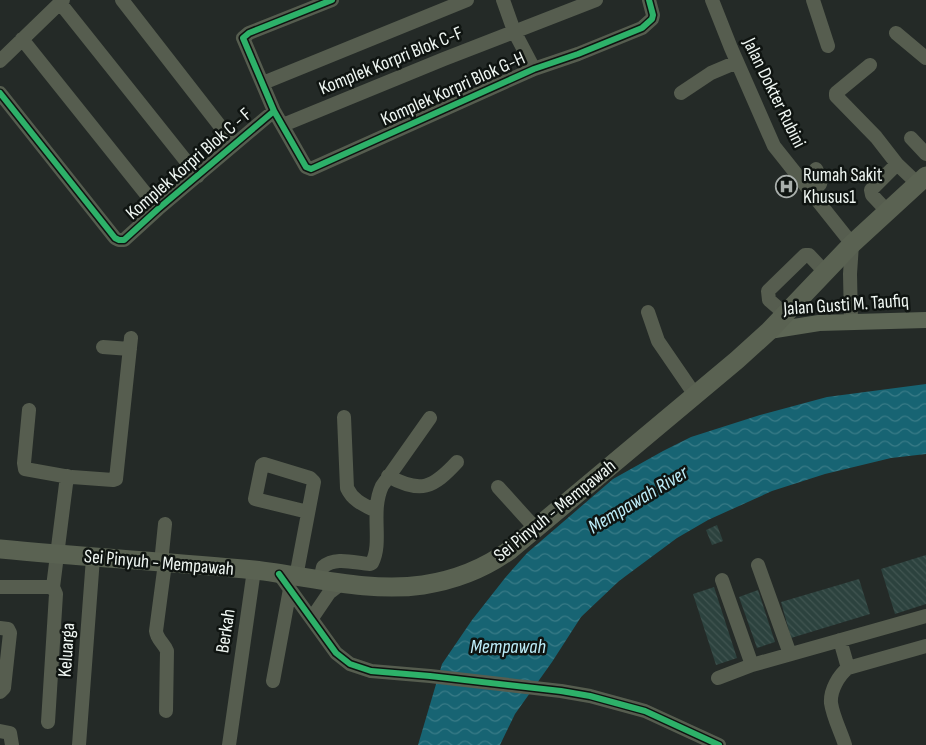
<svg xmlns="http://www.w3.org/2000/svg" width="926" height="745" viewBox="0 0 926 745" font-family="'Sofia Sans Condensed',sans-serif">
  <defs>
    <pattern id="water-waves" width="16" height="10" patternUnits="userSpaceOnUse" patternTransform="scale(1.25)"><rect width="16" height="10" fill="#176473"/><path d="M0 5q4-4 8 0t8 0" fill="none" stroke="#397b87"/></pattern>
    <pattern id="building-back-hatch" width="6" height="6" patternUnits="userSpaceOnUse" patternTransform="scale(1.25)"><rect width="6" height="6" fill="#2c423e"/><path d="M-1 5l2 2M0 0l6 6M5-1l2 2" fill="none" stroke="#415551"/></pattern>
  </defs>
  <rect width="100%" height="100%" fill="#242a27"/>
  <!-- water -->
  <path fill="url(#water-waves)" d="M926,384V454L891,458L825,474L772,491L708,520L677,538L619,581L581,617L552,662L515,714L500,745H418L442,664L472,620L505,578L527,553L613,479L663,451L691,437L760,415L827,397Z"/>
  <!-- building -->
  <path fill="url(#building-back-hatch)" d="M717,525L723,541L712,545L706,530Z
    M926,555V604L895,614L881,569Z
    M859,579L870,614L791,638L781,602Z
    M714,587L737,658L716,665L693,594Z
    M758,590L775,642L757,648L739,597Z"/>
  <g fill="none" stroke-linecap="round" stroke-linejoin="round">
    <!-- minor -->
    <path stroke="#565d4f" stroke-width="14" d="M122,0L234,144
      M332,0L249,33L243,38L274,111L306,167L311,169L534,69L578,54L642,28L652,19L653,15L649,0
      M503,0L514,31L534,69
      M712,0L731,48L774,146L852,244L850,274L851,321
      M813,0L828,46
      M60,3L198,176
      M896,33L926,58
      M22,39L158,209
      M0,61L63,0
      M870,65L836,93V96L876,137L897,164
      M263,83L467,0
      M0,93L115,238L119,240H124L158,209L274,111
      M681,93L711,73L737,62
      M283,125L444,59L596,0
      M911,138L926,154
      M810,192L820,184L821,180L816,169
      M887,211L872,195L871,190L897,164L918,184
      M648,312L658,341L695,395
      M784,313L769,300L768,291L805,255H809L824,271
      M103,347L130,349
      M29,410L24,463L25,469L64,476
      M344,417L347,488C353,501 364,505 376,511
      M388,476C421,494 433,488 457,462
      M72,477L113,480L116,479L131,338
      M498,487L536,529
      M161,563L165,524
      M165,563L156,631C157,640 164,643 167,651L166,711
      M758,565L790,654
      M279,574L336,653L350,664L371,671L430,676L561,691L590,696L645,711L719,745
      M296,577L314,482L310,478L264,464L262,465L255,499L308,512
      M320,580L323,567C335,556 355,563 370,564L372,563C383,542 370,512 382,486L430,418
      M722,580L752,665
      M0,587H53L67,476
      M312,618L329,593L342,583
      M0,628L8,629L10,633L4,688L0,692
      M840,640L848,668
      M718,678L752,665L926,616
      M273,681L290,589
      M48,722L56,594L53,587
      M0,731L10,733L12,745
      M79,745L93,558
      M229,745L254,570
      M845,745C841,732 833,717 831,703C830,690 839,675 848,668L926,646"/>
    <!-- major -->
    <path stroke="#5d6655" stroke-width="16" d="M769,331L819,323L926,320"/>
    <!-- highway -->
    <path stroke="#5a6252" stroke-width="19" d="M0,549C84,557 169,562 254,570C309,576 367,593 423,585C456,580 484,569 510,550L737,360L769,331L852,244L926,176"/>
    <defs>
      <path id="cycleway" d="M332,0L249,33L243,38L274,111L306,167L311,169L534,69L578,54L642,28L652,19L653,15L649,0
        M0,93L115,238L119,240H124L158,209L274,111
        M279,574L336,653L350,664L371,671L430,676L561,691L590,696L645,711L719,745"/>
    </defs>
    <!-- cycleway casing -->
    <use href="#cycleway" stroke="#0f1411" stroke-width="9"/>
    <!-- cycleway -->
    <use href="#cycleway" stroke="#2db169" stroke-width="6"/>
  </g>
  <!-- icons -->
  <defs>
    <symbol id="hospital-ring" viewBox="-11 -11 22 22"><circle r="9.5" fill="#0f1411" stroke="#a9afac" stroke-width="1.5"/><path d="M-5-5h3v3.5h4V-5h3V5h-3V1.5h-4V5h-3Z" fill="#a9afac"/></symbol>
  </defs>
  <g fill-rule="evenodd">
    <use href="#hospital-ring" x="774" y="174" width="25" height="25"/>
  </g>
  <g text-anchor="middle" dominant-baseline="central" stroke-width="5" stroke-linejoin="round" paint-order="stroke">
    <!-- street labels -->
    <g font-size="19" fill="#f0f7f3" stroke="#0f1411">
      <text transform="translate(391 61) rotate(-22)">Komplek Korpri Blok C-F</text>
      <text transform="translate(453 89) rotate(-24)">Komplek Korpri Blok G-H</text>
      <text transform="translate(774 93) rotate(64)">Jalan Dokter Rubini</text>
      <text transform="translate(189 164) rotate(-41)">Komplek Korpri Blok C - F</text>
      <text transform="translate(846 305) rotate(-4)">Jalan Gusti M. Taufiq</text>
      <text transform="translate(555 511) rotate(-39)">Sei Pinyuh - Mempawah</text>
      <text transform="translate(159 563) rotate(5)">Sei Pinyuh - Mempawah</text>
      <text transform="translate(226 631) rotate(-81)">Berkah</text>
      <text transform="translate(67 650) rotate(-86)">Keluarga</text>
    </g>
    <!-- poi labels -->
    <g font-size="19" fill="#f0f7f3" stroke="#0f1411" text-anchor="start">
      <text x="803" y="175">Rumah Sakit<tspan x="803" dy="22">Khusus1</tspan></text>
    </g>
    <!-- water labels -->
    <g font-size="20" font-style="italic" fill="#bdedf9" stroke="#0f1411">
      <text transform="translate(638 500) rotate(-31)">Mempawah River</text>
      <text x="508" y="647">Mempawah</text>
    </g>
  </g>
</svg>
